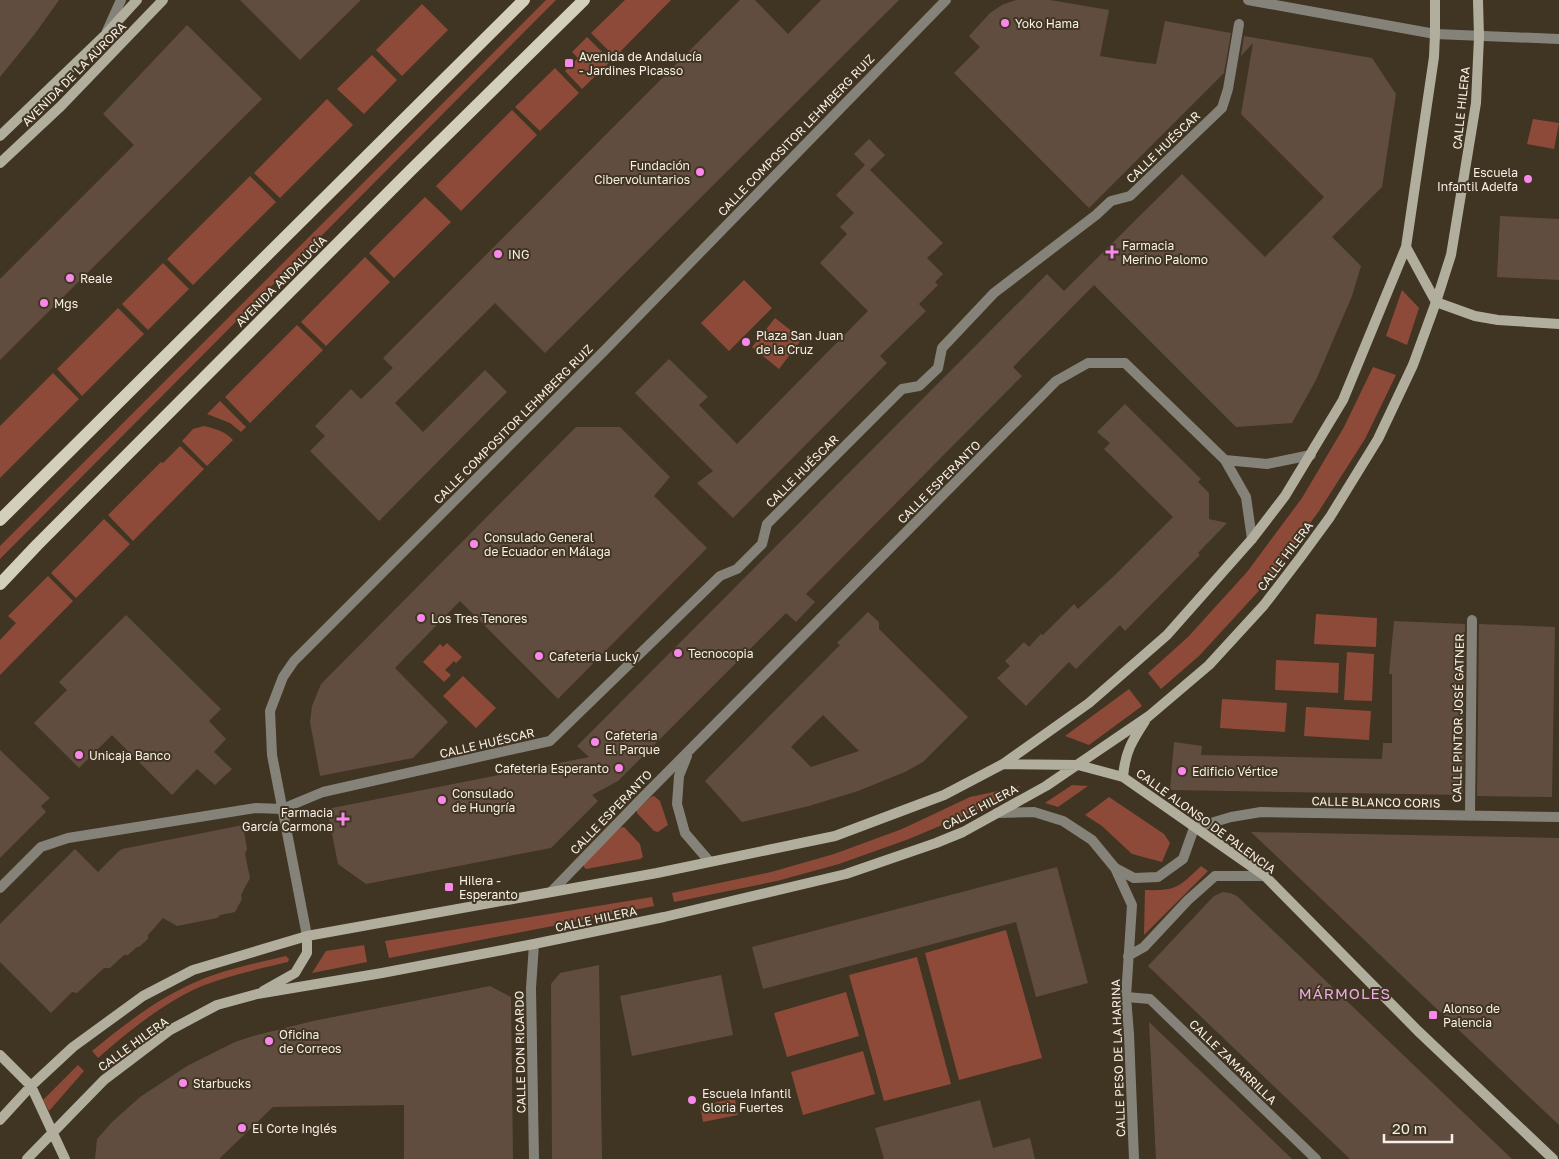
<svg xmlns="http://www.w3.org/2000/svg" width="1559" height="1159" viewBox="0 0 1559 1159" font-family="'Golos Text',sans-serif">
  <rect width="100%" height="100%" fill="#403422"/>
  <!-- green -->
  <path fill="#8e4a38" d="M546,0H556L0,559V546Z
    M625,0H671L615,57L591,33Z
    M422,4L448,30L402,76L376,50Z
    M587,37L611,61L582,89L565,71L578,58L572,52Z
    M372,55L397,80L364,114L337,89Z
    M555,68L579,93L540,131L515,107Z
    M327,99L353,125L280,198L254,173Z
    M512,110L537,135L461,211L436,186Z
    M1533,119L1559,123L1554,149L1527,144Z
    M250,176L276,202L193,285L167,259Z
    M425,197L451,222L394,278L369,253Z
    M365,257L390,282L326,346L301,322Z
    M163,263L189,289L148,330L122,304Z
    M744,280L772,308L729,351L701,323Z
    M1402,290L1419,308L1407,345L1386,336Z
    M118,308L144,334L82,396L57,369Z
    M775,318L802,339L779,369L752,347Z
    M297,325L323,350L250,423L225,397Z
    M1373,367L1396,375L1365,439L1319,511L1266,583L1200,655L1161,689L1148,673L1188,637L1247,572L1302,498L1344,427Z
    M53,373L79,399L0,478V426Z
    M220,401L246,427L241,432L230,423L207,414Z
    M204,426C216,429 225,431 233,440L207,466L182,441L193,429Z
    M180,446L204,469L133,541L108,515L161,462L163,463Z
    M104,519L130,544L76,598L51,573Z
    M48,576L73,601L0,675V640L16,623L8,616Z
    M1316,614L1377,618L1376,647L1314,644Z
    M447,643L462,657L456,663L454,661L445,670L451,675L444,682L423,662L440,644L443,647Z
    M1347,652L1374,654L1372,701L1344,700Z
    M1276,660L1339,663L1338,693L1275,690Z
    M463,676L496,708L476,728L443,696Z
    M1129,689L1142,706L1089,745L1065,736Z
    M1222,699L1287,703L1285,732L1220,728Z
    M1306,707L1371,711L1369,740L1304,736Z
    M1072,785L1088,786L1058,807L1045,803Z
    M1021,786L980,809L909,839L839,864L777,881L674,902L672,893L771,872L834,854L902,829L970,797Z
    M654,796L660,801L668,825L658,832L654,831L637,813V809L651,797Z
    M1109,797L1164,834L1170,843L1162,862L1132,854L1102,826L1085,815Z
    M624,827L640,844L643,857L640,859L586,869L584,867V864L620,828Z
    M1201,866L1208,871L1144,935L1145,890C1177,891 1179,887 1201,866Z
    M652,897L654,906L389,958L385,941Z
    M1006,930L1042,1058L959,1080L925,953Z
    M364,945L367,962L312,973L326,951Z
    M286,956L289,959L288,962C259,969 230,975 202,986C163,1003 130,1030 98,1058L92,1051C125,1024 158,998 198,981C226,969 257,963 286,956Z
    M917,957L951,1084L884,1101L849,975Z
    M846,992L859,1036L787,1057L774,1013Z
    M863,1051L875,1094L803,1115L791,1072Z
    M78,1065L84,1071L49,1111L43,1100Z
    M735,1099L738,1115L703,1122L700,1105Z"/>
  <!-- building -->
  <path fill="#604d40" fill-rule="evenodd" d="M0,0H59L34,35L0,77Z
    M240,0H361L300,60Z
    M740,0H755L788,34L821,0H899L545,353L495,303L395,403L423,432L485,370L507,392L379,521L310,451L325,436L315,426L351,389L361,399L393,368L383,358Z
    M1016,0H1050L1109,10L1100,56L1138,62L1156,64L1165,21L1231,33L1224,73L1089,208L954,73L980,47L969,36L990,13L1002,5Z
    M187,25L262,99L0,360V279L134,145L103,114Z
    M1244,36L1372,58L1396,94L1382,187L1332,237L1361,266L1352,296L1316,380L1292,423L1236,427L1094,285L1013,367L1022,376L806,594L815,602L796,622L786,613L618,781L592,795L598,801L551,848L366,884L338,864L327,809L589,757L577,746L1047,274L1064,291L1182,174L1265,257L1324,197L1241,114L1253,43L1241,56Z
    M869,139L885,155L870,170L943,243L927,258L943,274L935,282L938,285L919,304L926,311L880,356L887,363L733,518L697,483L713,471L635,393L669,359L708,397L699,405L737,444L868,311L820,263L847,234L840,227L854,213L836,195L865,165L854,154Z
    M1500,216L1559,219V280L1497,277Z
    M1125,404L1201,479L1198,482L1209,493V519L1227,523L1198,553L1200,555L1125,631L1120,625L1076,669L1069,662L1026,706L997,678L1010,666L1005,661L1024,642L1029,647L1041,634L1043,635L1074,604L1078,609L1115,575L1173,517L1104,449L1110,443L1097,432Z
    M576,427H620L670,477L654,496L707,548L558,699L460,601L395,668L448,722L413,758L320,776L310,722L312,706L321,684Z
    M868,612L879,622V629L968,717L923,762L905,772L858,791L809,806L742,822L705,781L840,645L837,643ZM823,715L859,751L811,767L791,747Z
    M126,615L221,709L209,721L226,739L214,752L232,769L215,785L197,769L172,795L112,735L79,768L34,723L67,690L59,682Z
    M1394,621L1465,624L1463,795L1170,790L1174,742L1202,746L1201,755L1382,759L1383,743H1392V674H1389Z
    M1479,624L1555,627L1552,797L1477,796Z
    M0,750L50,798L41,806L46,812L0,858Z
    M243,825L247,849L245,854L250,878L241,895L242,899L235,912L220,915L217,918L177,926L163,918L148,935V939L139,947H137L128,955H124L110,968H104L77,993L72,992L51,1013L0,962V924L75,849L98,872L119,851L122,849Z
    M1251,832L1559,838V1125L1525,1093Z
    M1057,867L1088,983L1036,997L1016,922L763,989L752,947Z
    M1223,892L1230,893L1237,896L1512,1159H1350L1148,966L1214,896Z
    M599,965L602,1159H552L551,984L560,973Z
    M721,975L733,1035L632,1056L620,996Z
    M490,986L511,997L513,1159H404V1105L273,1107L219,1159H95L97,1139L112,1122L140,1097L187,1066L235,1042L253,1036L313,1021Z
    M1149,1022L1233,1102L1292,1159H1156Z
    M980,1100L993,1148L1030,1138L1035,1159H884L875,1128Z"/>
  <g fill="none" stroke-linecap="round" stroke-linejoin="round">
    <!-- street -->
    <path stroke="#858379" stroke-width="10" d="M1248,0L1435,34L1559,39
      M107,31L121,0
      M1225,460L1267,464L1311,455
      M687,756L679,776L677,804L685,833L709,861
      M997,813L1034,812L1063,821L1092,840L1115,868L1132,905L1126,997L1129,1034L1134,1159
      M1470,816L1472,620
      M1115,868L1134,878L1158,877L1183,859L1194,828L1231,817L1261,812L1559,817
      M0,888L41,847L68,838L256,808L282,809L323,792L550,741L720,576L737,569L762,544L767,524L902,389L919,386L938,368L942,348L994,293L1096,215L1111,201L1130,196L1222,108L1228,89L1239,24
      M551,892L642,798L1056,381L1088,363H1125L1225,460L1246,497L1252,539
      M307,936L272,755L270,711L283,677L294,661L606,349L946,0
      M1128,956L1144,947L1188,900L1215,876H1265
      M1126,997L1150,999L1316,1159
      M534,1159L531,988L534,944"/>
    <!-- secondary -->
    <path stroke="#b1ae9e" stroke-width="10" d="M0,136L105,35L137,0
      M0,163L61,106L163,0
      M1406,247L1436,302L1475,316L1498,320L1559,324
      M1003,764L1078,765L1123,777L1265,876L1418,1031L1553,1159
      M1123,777C1125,752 1132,741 1145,721
      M263,991L295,973L307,953V936
      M0,1055L31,1086L65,1159
      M0,1120L31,1086L73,1047L143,996L193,970L307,936L657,873L835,836L944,795L1003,764L1089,703L1167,635L1252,539L1285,496L1343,400L1406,247L1434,57L1435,34V0
      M27,1159L104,1080L170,1030L217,1005L257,994L382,973L534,944L664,917L846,874L936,843L963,832L1046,786L1149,716L1209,665L1264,605L1300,558L1330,517L1378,439L1413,365L1436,302L1451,255L1476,103L1479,37L1478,0"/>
    <!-- primary -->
    <path stroke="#d3cfbb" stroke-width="12" d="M0,520L524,0
      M0,584L37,545L410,171L584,0"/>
  </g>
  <!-- markers -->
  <g fill="#f888ea" stroke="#403422" stroke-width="2">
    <circle cx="1005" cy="23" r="5"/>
    <rect x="564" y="58" width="10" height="10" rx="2.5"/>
    <circle cx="700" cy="172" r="5"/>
    <circle cx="1528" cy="179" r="5"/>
    <path d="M1109.5 244.5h5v5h5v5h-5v5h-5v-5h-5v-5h5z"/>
    <circle cx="498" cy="254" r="5"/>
    <circle cx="70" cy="278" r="5"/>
    <circle cx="44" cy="303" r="5"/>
    <circle cx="746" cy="342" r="5"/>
    <circle cx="474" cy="544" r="5"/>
    <circle cx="421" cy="618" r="5"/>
    <circle cx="678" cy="653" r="5"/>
    <circle cx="539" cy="656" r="5"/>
    <circle cx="595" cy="742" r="5"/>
    <circle cx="79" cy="755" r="5"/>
    <circle cx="619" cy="768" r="5"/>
    <circle cx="1182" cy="771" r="5"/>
    <circle cx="442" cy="800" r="5"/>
    <path d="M340.5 811.5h5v5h5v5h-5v5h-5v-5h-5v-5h5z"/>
    <rect x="444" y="882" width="10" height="10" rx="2.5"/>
    <rect x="1428" y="1010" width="10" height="10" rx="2.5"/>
    <circle cx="269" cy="1041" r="5"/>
    <circle cx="183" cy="1083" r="5"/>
    <circle cx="692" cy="1100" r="5"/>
    <circle cx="242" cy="1128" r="5"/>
  </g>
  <g text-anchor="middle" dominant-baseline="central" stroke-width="4" stroke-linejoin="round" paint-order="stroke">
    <!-- poi labels -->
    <g font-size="12" fill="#f8f0e6" stroke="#403422" text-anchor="start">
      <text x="1015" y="23">Yoko Hama</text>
      <text x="579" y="56">Avenida de Andalucía<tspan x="579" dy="14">- Jardines Picasso</tspan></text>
      <text x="690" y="165" text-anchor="end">Fundación<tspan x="690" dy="14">Cibervoluntarios</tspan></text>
      <text x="1518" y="172" text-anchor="end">Escuela<tspan x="1518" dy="14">Infantil Adelfa</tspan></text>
      <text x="1122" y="245">Farmacia<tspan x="1122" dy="14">Merino Palomo</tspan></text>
      <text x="508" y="254">ING</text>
      <text x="80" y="278">Reale</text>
      <text x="54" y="303">Mgs</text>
      <text x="756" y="335">Plaza San Juan<tspan x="756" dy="14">de la Cruz</tspan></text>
      <text x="484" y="537">Consulado General<tspan x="484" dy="14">de Ecuador en Málaga</tspan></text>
      <text x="431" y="618">Los Tres Tenores</text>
      <text x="688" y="653">Tecnocopia</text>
      <text x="549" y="656">Cafeteria Lucky</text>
      <text x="605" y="735">Cafeteria<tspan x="605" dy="14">El Parque</tspan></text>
      <text x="89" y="755">Unicaja Banco</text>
      <text x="609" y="768" text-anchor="end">Cafeteria Esperanto</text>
      <text x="1192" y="771">Edificio Vértice</text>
      <text x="452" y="793">Consulado<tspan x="452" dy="14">de Hungría</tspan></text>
      <text x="333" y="812" text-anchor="end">Farmacia<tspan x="333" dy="14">García Carmona</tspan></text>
      <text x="459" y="880">Hilera -<tspan x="459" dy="14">Esperanto</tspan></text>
      <text x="1443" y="1008">Alonso de<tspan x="1443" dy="14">Palencia</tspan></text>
      <text x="279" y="1034">Oficina<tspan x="279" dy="14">de Correos</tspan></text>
      <text x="193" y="1083">Starbucks</text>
      <text x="702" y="1093">Escuela Infantil<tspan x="702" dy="14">Gloria Fuertes</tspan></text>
      <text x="252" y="1128">El Corte Inglés</text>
    </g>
    <!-- street labels -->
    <g font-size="12" fill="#f8f0e6" stroke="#403422">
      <text transform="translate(74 74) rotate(-45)">AVENIDA DE LA AURORA</text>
      <text transform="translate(1461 108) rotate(-84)">CALLE HILERA</text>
      <text transform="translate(796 135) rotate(-46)">CALLE COMPOSITOR LEHMBERG RUIZ</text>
      <text transform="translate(1163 147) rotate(-44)">CALLE HUÉSCAR</text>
      <text transform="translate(281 281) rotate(-45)">AVENIDA ANDALUCÍA</text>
      <text transform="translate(513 424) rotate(-45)">CALLE COMPOSITOR LEHMBERG RUIZ</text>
      <text transform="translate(802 471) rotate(-45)">CALLE HUÉSCAR</text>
      <text transform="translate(939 482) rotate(-45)">CALLE ESPERANTO</text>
      <text transform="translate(1285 556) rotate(-53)">CALLE HILERA</text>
      <text transform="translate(1458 718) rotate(-89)">CALLE PINTOR JOSÉ GATNER</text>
      <text transform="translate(487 743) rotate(-13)">CALLE HUÉSCAR</text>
      <text transform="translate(1376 802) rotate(1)">CALLE BLANCO CORIS</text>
      <text transform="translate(980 807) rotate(-28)">CALLE HILERA</text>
      <text transform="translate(611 812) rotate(-46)">CALLE ESPERANTO</text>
      <text transform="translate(1206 821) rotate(36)">CALLE ALONSO DE PALENCIA</text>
      <text transform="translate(596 919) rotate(-12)">CALLE HILERA</text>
      <text transform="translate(133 1044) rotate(-36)">CALLE HILERA</text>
      <text transform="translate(520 1052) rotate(-91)">CALLE DON RICARDO</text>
      <text transform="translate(1118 1058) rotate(-92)">CALLE PESO DE LA HARINA</text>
      <text transform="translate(1233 1062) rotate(44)">CALLE ZAMARRILLA</text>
    </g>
    <!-- quarter labels -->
    <g font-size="15" letter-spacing="1" fill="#eaabe0" stroke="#403422">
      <text x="1345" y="993">MÁRMOLES</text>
    </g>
  </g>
  <!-- scale -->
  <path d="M1384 1134v8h68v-8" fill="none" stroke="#f8f0e6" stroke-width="2.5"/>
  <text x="1392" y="1134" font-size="15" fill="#f8f0e6" stroke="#403422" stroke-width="4" paint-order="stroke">20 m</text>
</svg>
